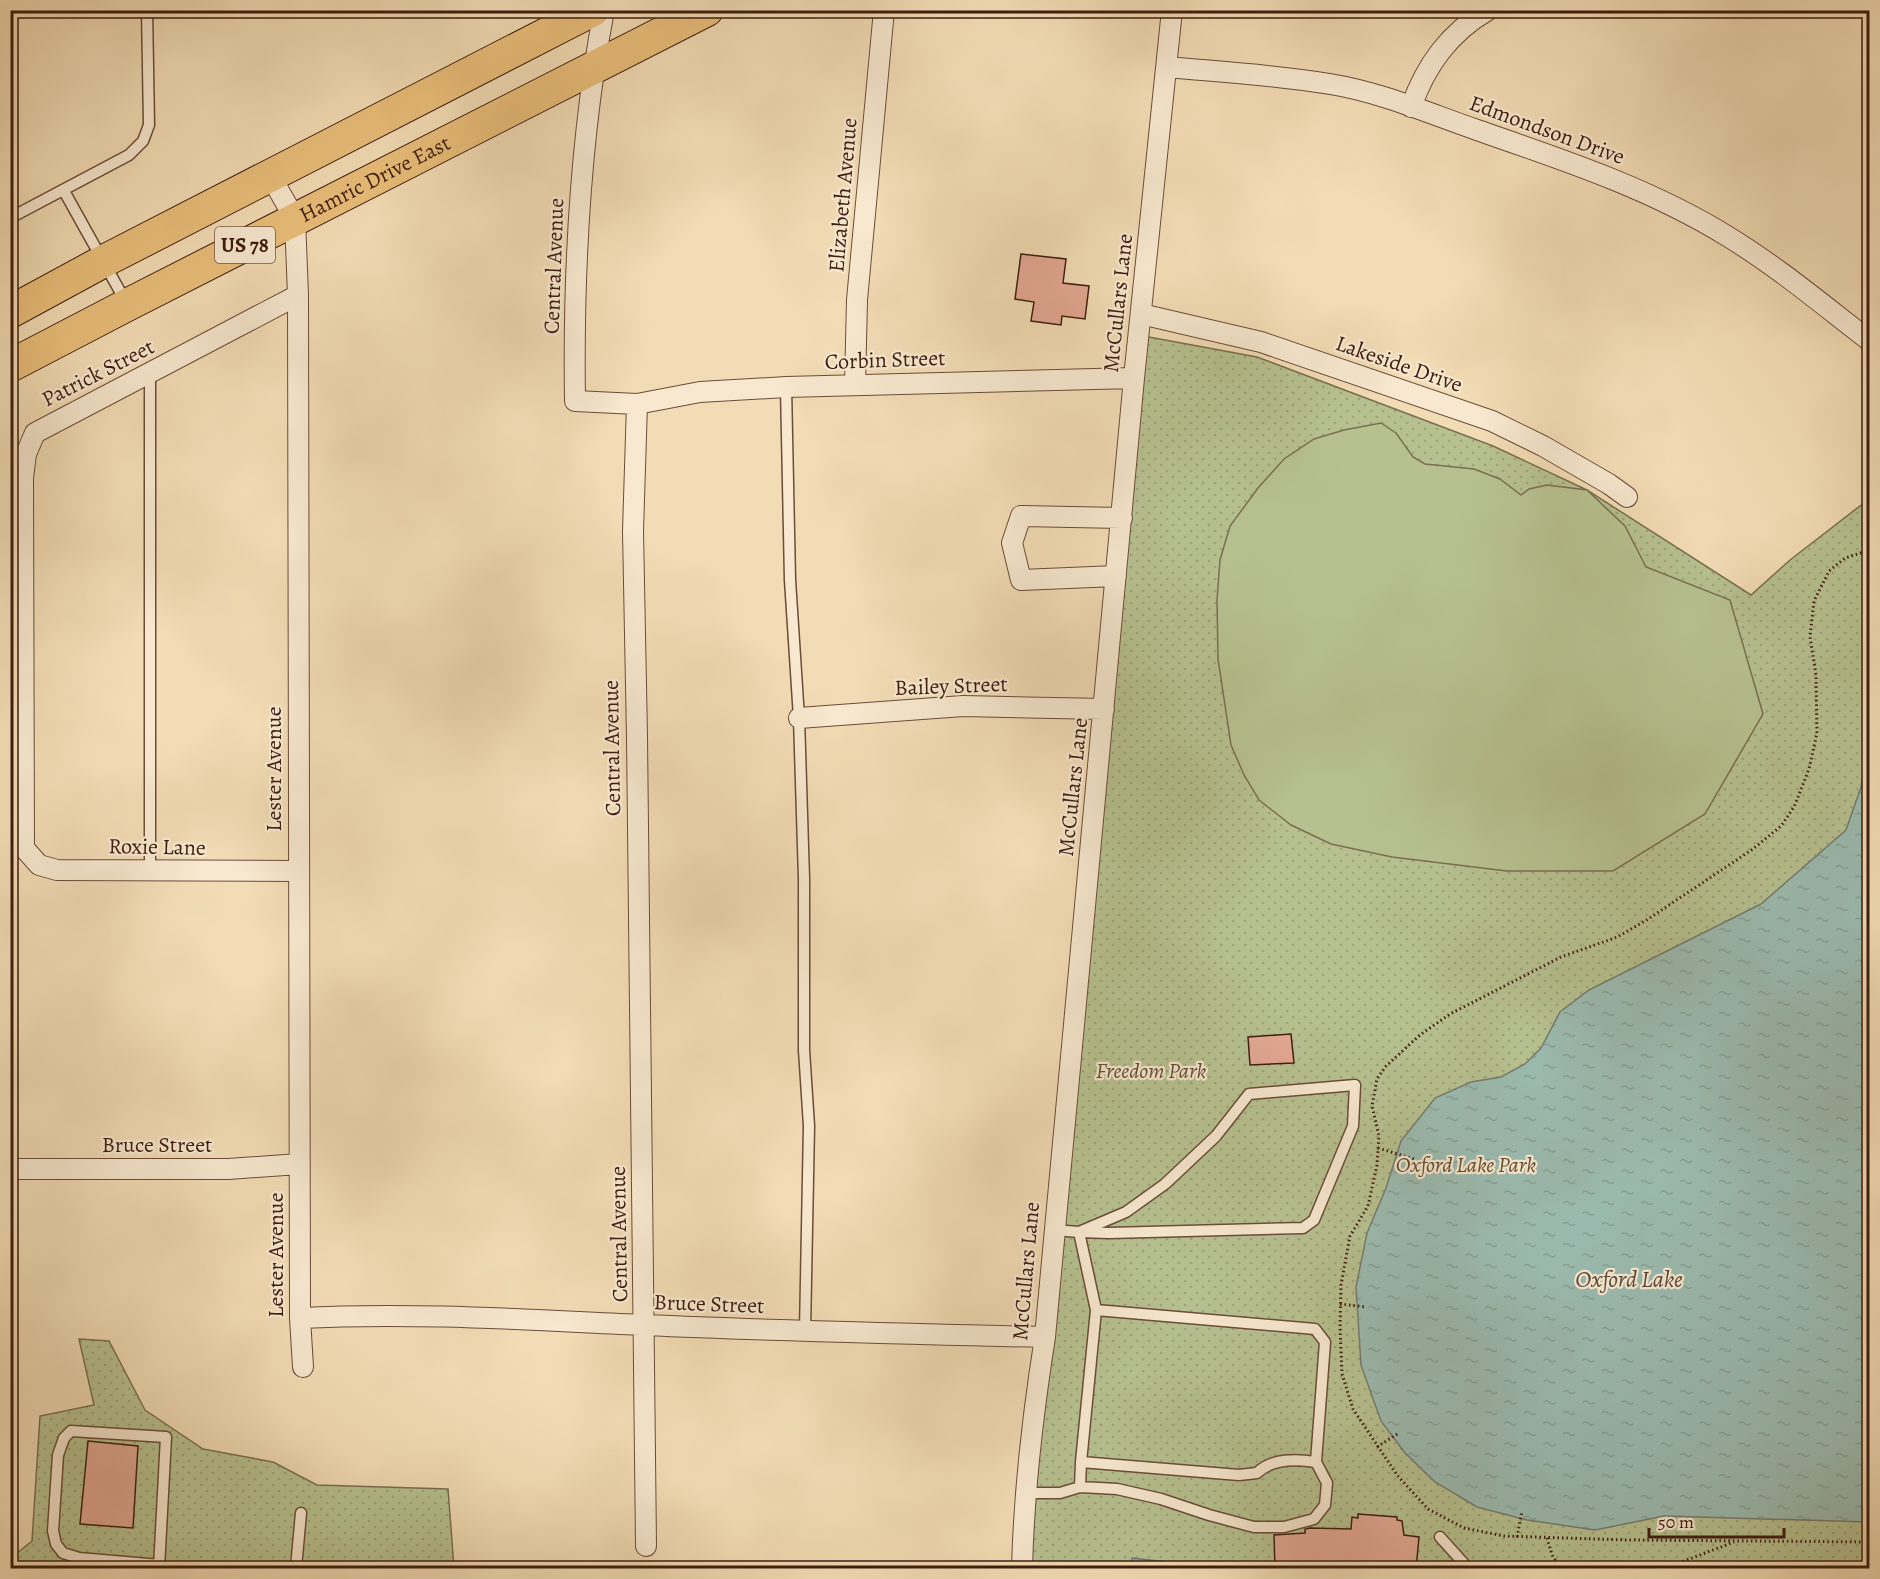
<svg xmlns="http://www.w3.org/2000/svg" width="1880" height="1579" viewBox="0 0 1880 1579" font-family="Alegreya,serif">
  <defs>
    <pattern id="park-dots" width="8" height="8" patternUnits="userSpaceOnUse" patternTransform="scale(1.5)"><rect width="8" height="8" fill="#b7c190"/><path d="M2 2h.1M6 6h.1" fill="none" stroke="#9ea57b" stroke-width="1.8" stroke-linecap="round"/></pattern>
    <pattern id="water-ripples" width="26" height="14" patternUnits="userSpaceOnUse" patternTransform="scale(1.5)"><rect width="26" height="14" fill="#9bbbb0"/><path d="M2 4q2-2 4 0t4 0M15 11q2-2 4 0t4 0" fill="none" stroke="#87a096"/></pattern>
  </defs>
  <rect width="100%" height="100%" fill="#f2dcb5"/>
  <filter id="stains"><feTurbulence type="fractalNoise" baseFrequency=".00333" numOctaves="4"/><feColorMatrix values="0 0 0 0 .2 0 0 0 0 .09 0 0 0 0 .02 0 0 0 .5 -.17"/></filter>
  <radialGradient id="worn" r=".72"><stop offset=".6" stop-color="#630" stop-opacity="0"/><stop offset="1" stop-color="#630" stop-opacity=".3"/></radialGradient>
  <!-- park -->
  <path fill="url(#park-dots)" stroke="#7a6f50" stroke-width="1.5" d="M1138,335L1257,357L1493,446L1587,490L1751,595L1790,560L1869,499V1568H1022Z
    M79,1339L109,1341L145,1410L203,1449L273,1462L317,1485L448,1489L454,1568H11V1558L32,1541L40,1416L94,1405Z"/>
  <!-- pitch -->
  <path fill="#b7c190" stroke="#7a6f50" stroke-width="1.5" d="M1381,423L1396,433L1413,457L1425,464L1474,469L1500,479L1521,495L1529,489L1547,485L1587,490L1625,526L1646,567L1730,600L1763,714L1705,814L1613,871H1507L1392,857L1331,844L1291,825L1259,800L1244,775L1231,745L1218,659L1217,600L1220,560L1230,526L1258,488L1284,459L1314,439L1344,430Z"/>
  <!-- water -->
  <path fill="url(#water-ripples)" stroke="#767c70" stroke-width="1.5" d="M1869,734V1522L1664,1516L1595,1530L1527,1520L1477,1507L1435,1482L1405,1453L1381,1421L1361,1365L1356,1287L1367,1233L1386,1188L1401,1141L1435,1098L1471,1082L1501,1077L1525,1064L1541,1048L1560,1012L1589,990L1761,904L1846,830L1861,787Z
    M1132,1558L1192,1565L1191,1568H1131Z"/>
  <!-- building -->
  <path fill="#e3a893" stroke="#3e1d0f" stroke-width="1.5" d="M1021,254L1066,259L1063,283L1089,286L1085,319L1062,316L1061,325L1031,321L1034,302L1015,299Z
    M1291,1034L1294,1063L1250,1065L1248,1037Z
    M88,1441L138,1446L133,1528L80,1524Z
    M1358,1514L1397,1517V1520L1402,1521L1404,1535L1419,1537L1416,1569H1275L1274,1535L1305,1533V1529L1310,1528L1351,1529L1352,1517L1358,1518Z"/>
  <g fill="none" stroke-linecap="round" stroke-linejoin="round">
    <defs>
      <path id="lane" d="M64,191L127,304
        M10,218L129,155L143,141L149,125L147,10
        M786,387L790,580L799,718L804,879V1050L809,1126L805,1331
        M150,871V373
        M1355,1085L1353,1126L1314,1220L1303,1228L1109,1233L1079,1232L1126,1212L1165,1184L1216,1136L1249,1094Z
        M1054,1230L1079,1232L1096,1310L1081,1462
        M1096,1310L1315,1329L1325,1342L1316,1462
        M1027,1493H1060L1080,1487L1117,1489L1161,1499L1209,1515L1254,1527H1284L1314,1519L1325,1505L1327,1483L1316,1462C1296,1459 1272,1458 1257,1473L1239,1475L1081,1462L1080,1487
        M1440,1537L1468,1568
        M159,1568L166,1437L71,1431L64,1438L58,1455L53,1531L56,1544L63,1553L79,1558L160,1565
        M296,1568L301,1513"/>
      <path id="street" d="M604,10C580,139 573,270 575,401L637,404L700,392L786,387L1134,378
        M1167,67C1221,72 1276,75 1330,84C1380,92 1428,113 1477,130C1563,160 1649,188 1727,236C1778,267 1823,305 1870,341
        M1411,107C1426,65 1449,33 1488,10
        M271,177L295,219L298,295L300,1318L303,1367
        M1141,314L1261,342L1492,421L1543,446L1609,484L1627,497
        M855,385L857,300L884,10
        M637,404L633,531L637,737L646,1546
        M1116,576L1021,580L1012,543L1021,516L1122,518
        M799,718L963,706L1104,709
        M298,871L57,870L39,865L24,848L23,478L26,454L35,433L298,295
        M14,1169H228L299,1164
        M300,1318C415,1312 530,1320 645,1325C778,1331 912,1334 1045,1337
        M1022,1568C1024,1491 1033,1413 1045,1337L1134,378L1172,10"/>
      <g id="primary">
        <path d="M10,312L104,261L593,10"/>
        <path id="s1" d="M10,366L127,305L707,10"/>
      </g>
    </defs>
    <!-- lane casing -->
    <use href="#lane" stroke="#6b4d38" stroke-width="13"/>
    <!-- street casing -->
    <use href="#street" stroke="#6b4d38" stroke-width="22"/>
    <!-- primary casing -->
    <use href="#primary" stroke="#3e1d0f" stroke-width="34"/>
    <!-- path -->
    <path stroke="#3e1d0f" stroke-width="3" stroke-dasharray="1.5 3" stroke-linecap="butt" d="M1870,550L1845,558L1829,571L1814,601L1810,637L1816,675L1817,733L1809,769L1794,807L1781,826L1753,849L1645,921L1617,937L1561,957L1450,1014L1420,1035L1386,1066L1377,1079L1372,1106L1379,1136L1377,1165L1368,1206L1350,1236L1341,1285L1340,1327L1342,1374L1353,1409L1397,1475L1428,1509L1464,1528L1504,1536L1628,1540L1870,1542
      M1378,1148L1414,1159
      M1340,1304L1366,1307
      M1377,1447L1399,1433
      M1517,1537L1522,1511
      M1547,1538L1552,1555L1560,1568
      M1666,1568L1734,1542"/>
    <!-- lane -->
    <use href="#lane" stroke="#f7e8cf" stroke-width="10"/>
    <!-- street -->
    <use href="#street" stroke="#f7e8cf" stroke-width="20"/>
    <!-- primary -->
    <use href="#primary" stroke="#e9be7a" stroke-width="32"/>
  </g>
  <g text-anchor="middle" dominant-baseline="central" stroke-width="4.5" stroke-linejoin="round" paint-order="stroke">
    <!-- shield labels -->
    <rect fill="#f7e8cf" stroke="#765a49" stroke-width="1.5" x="215" y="227" width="60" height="36" rx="4.5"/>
    <g font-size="21" font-weight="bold" fill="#3e1d0f">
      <text x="245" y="245">US 78</text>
    </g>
    <!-- street labels -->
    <g font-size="22" fill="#3e1d0f" stroke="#f7e8cf">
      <text transform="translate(1547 130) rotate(20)">Edmondson Drive</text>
      <text stroke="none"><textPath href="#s1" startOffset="410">Hamric Drive East</textPath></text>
      <text transform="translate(843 195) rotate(-85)">Elizabeth Avenue</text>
      <text transform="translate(554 266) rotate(-88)">Central Avenue</text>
      <text transform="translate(1118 303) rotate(-84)">McCullars Lane</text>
      <text transform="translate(885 360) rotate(-2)">Corbin Street</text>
      <text transform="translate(1399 364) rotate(19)">Lakeside Drive</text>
      <text transform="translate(98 373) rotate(-27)">Patrick Street</text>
      <text transform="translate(951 686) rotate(-2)">Bailey Street</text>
      <text transform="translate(612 748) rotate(-91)">Central Avenue</text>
      <text transform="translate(274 769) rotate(-90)">Lester Avenue</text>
      <text transform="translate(1073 787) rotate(-84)">McCullars Lane</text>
      <text transform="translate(157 847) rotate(1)">Roxie Lane</text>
      <text x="157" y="1145">Bruce Street</text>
      <text transform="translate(619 1234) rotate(-91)">Central Avenue</text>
      <text transform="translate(276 1255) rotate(-90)">Lester Avenue</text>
      <text transform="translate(1026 1271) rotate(-85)">McCullars Lane</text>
      <text transform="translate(709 1304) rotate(2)">Bruce Street</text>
    </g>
    <!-- park labels -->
    <g font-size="22" font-style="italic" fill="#624e36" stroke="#f7e8cf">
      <text x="1151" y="1071">Freedom Park</text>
      <text x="1466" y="1165">Oxford Lake Park</text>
    </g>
    <!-- water labels -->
    <g font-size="24" font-style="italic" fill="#5a4c3f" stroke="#f7e8cf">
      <text x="1629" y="1279">Oxford Lake</text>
    </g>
  </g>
  <!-- margin -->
  <rect width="1880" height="1579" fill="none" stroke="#f2dcb5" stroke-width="36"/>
  <rect x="12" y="12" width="1856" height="1555" fill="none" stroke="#3e1d0f" stroke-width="3"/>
  <rect x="18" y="18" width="1844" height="1543" fill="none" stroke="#3e1d0f" stroke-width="1.5"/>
  <!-- scale -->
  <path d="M1649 1528v9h135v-9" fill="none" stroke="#3e1d0f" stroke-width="3"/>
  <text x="1658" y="1528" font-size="18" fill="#3e1d0f" stroke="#f7e8cf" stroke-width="4.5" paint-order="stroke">50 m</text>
  <rect width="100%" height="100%" filter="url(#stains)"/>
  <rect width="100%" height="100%" fill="url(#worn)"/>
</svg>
